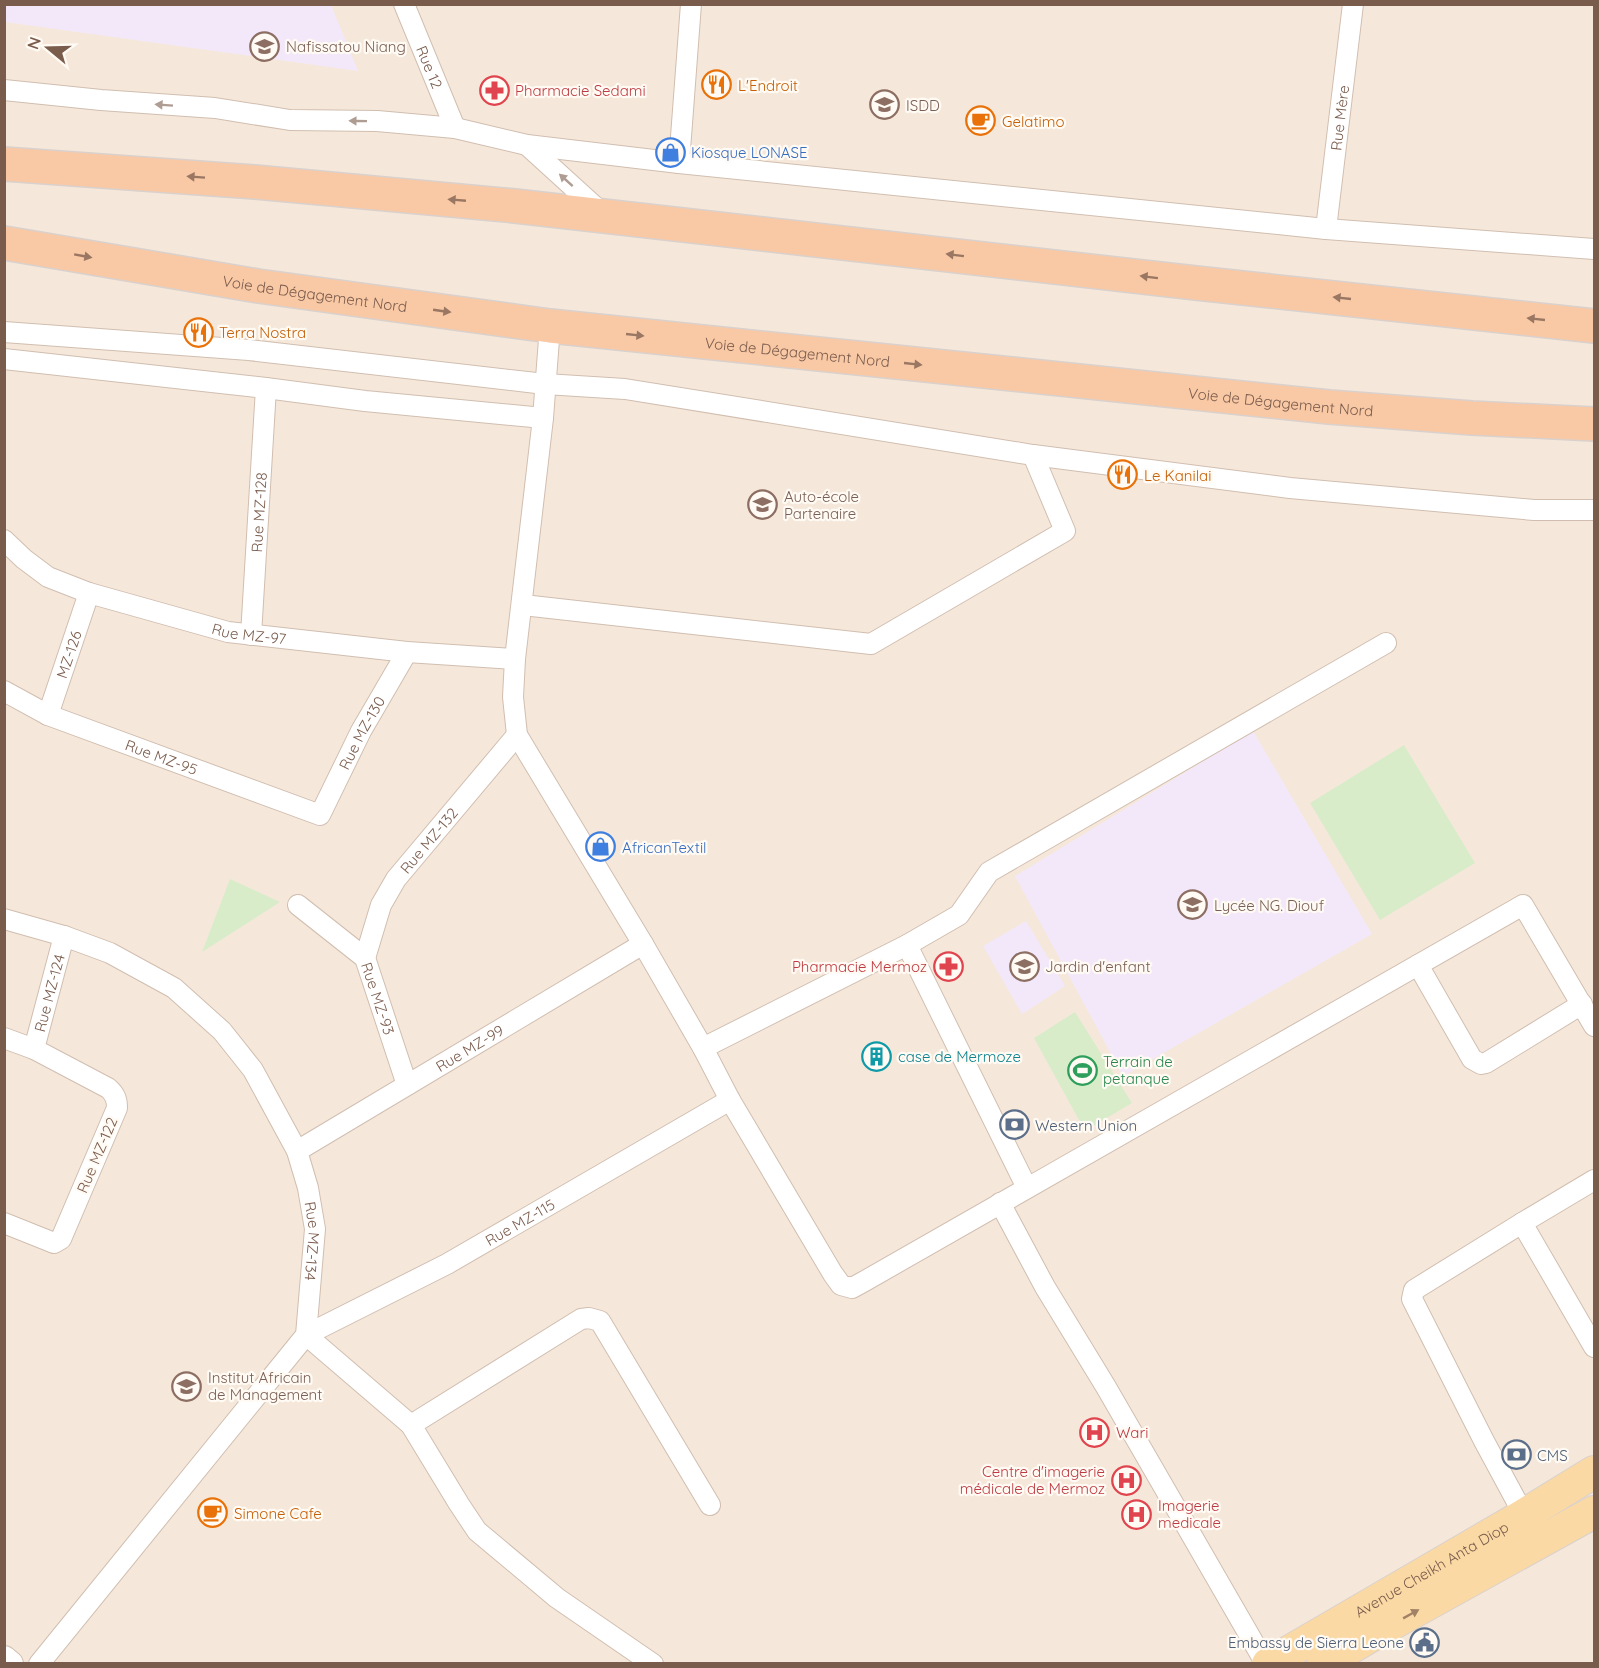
<svg xmlns="http://www.w3.org/2000/svg" width="1599" height="1668" viewBox="0 0 1599 1668" font-family="Quicksand,sans-serif">
  <rect width="100%" height="100%" fill="#fdf6ec"/>
  <!-- residential -->
  <path fill="#f5e8da" d="M5,5H1594V1663H5Z"/>
  <!-- education -->
  <path fill="#f3e8fa" d="M5,4L331,5L358,71L5,22Z
    M1253,731L1372,934L1123,1076L1015,876Z
    M1026,921L1065,986L1022,1014L983,946Z"/>
  <!-- green -->
  <path fill="#d8ecc9" d="M1404,745L1475,863L1380,920L1310,803Z
    M230,879L280,902L202,952Z
    M1075,1012L1132,1103L1085,1131L1034,1038Z"/>
  <g fill="none" stroke-linecap="round" stroke-linejoin="round">
    <defs>
      <g id="minor">
        <path id="s1" d="M404,4L455,128"/>
        <path d="M4,90L101,100L215,108L290,120L377,121L455,128L527,145L679,163L1326,229L1594,249"/>
        <path d="M527,145L604,215"/>
        <path d="M679,163L691,4"/>
        <path id="s2" d="M1326,229L1353,4"/>
        <path d="M550,326L543,418L515,659L513,697L517,735L643,944L703,1048L730,1100L833,1274L841,1285L852,1288L863,1282L1523,905L1594,1026"/>
        <path d="M4,332L249,350L545,384L625,389L1033,455L1290,488L1534,510H1594"/>
        <path d="M4,359L266,388L365,401L543,418"/>
        <path id="s3" d="M4,540L24,559L48,577L89,593L228,632L407,652L515,659"/>
        <path d="M523,605L871,644L1065,531L1033,455"/>
        <path id="s4" d="M251,635L266,388"/>
        <path id="s5" d="M4,691L48,715L320,815L361,731L407,652"/>
        <path id="s6" d="M48,715L89,593"/>
        <path id="s7" d="M298,905L365,958L407,1085"/>
        <path id="s8" d="M4,919L64,936L110,953L174,988L222,1031L253,1070L297,1151L308,1188L315,1229L306,1335L39,1664"/>
        <path d="M907,945L1027,1188"/>
        <path id="s9" d="M365,958L381,905L396,879L517,735"/>
        <path d="M1418,965L1472,1059L1481,1064L1486,1063L1582,1004"/>
        <path d="M4,1038L34,1049L108,1088C115,1094 117,1099 117,1108L61,1239L54,1243L4,1223"/>
        <path d="M703,1048L907,945L959,915L989,872L1386,643"/>
        <path id="s10" d="M34,1049L64,936"/>
        <path id="s11" d="M297,1151L643,944"/>
        <path d="M1000,1203L1045,1287L1106,1387L1266,1664"/>
        <path d="M1522,1223L1594,1347"/>
        <path d="M411,1425L581,1319L589,1318L600,1321L710,1505"/>
        <path d="M1524,1515L1484,1441L1412,1299L1414,1290L1522,1223L1594,1180"/>
        <path id="s12" d="M653,1664L557,1598L477,1531L459,1504L411,1425L306,1335L447,1264L730,1100"/>
      </g>
      <path id="tertiary" d="M4,1659L10,1664"/>
      <g id="primary">
        <path id="s13" d="M1268,1664L1524,1515L1594,1472"/>
        <path d="M1323,1664L1379,1631L1594,1512"/>
      </g>
      <g id="trunk">
        <path d="M4,164L255,182L515,206L1196,283L1594,326"/>
        <path id="s14" d="M4,243L258,286L550,326L1329,407L1472,418L1594,424"/>
      </g>
    </defs>
    <!-- minor casing -->
    <use href="#minor" stroke="#d1beb0" stroke-width="22"/>
    <!-- tertiary casing -->
    <use href="#tertiary" stroke="#d1beb0" stroke-width="28"/>
    <!-- primary casing -->
    <use href="#primary" stroke="#dad1cd" stroke-width="34"/>
    <!-- trunk casing -->
    <use href="#trunk" stroke="#dad1cd" stroke-width="36"/>
    <!-- minor -->
    <use href="#minor" stroke="#fff" stroke-width="20"/>
    <!-- tertiary -->
    <use href="#tertiary" stroke="#fff" stroke-width="26"/>
    <!-- primary -->
    <use href="#primary" stroke="#fbd9a5" stroke-width="32"/>
    <!-- trunk -->
    <use href="#trunk" stroke="#f9c8a4" stroke-width="33"/>
  </g>
  <!-- one-way arrows -->
  <defs><path id="oneway-solid" d="M-6-.8H1V-3.2L6.5 0L1 3.2V.8H-6Z" transform="scale(1.5)"/></defs>
  <g fill="#af9d94">
    <use href="#oneway-solid" transform="translate(164 105) rotate(-176)"/>
    <use href="#oneway-solid" transform="translate(358 121) rotate(-179)"/>
    <use href="#oneway-solid" transform="translate(566 180) rotate(-138)"/>
  </g>
  <g fill="#9a7763">
    <use href="#oneway-solid" transform="translate(196 177) rotate(-176)"/>
    <use href="#oneway-solid" transform="translate(457 200) rotate(-175)"/>
    <use href="#oneway-solid" transform="translate(955 255) rotate(-173)"/>
    <use href="#oneway-solid" transform="translate(83 256) rotate(10)"/>
    <use href="#oneway-solid" transform="translate(1149 277) rotate(-173)"/>
    <use href="#oneway-solid" transform="translate(1342 298) rotate(-174)"/>
    <use href="#oneway-solid" transform="translate(442 311) rotate(8)"/>
    <use href="#oneway-solid" transform="translate(1536 319) rotate(-174)"/>
    <use href="#oneway-solid" transform="translate(635 335) rotate(6)"/>
    <use href="#oneway-solid" transform="translate(913 364) rotate(6)"/>
  </g>
  <use fill="#a18267" href="#oneway-solid" transform="translate(1411 1614) rotate(-29)"/>
  <!-- icons -->
  <defs>
    <symbol id="school-ring" viewBox="-11 -11 22 22"><circle r="9.5" fill="#fffaf3" stroke="#8d6e63" stroke-width="1.5"/><path d="M0-5L7-2L0 1L-7-2ZM-4 1L0 2.5L4 1V4Q0 6-4 4Z" fill="#8d6e63"/></symbol>
    <symbol id="restaurant-ring" viewBox="-11 -11 22 22"><circle r="9.5" fill="#fffaf3" stroke="#e8710a" stroke-width="1.5"/><path d="M-5-6h1v4h1v-4h1v4h1v-4h1v5L-1.5 .5V6h-2V.5L-5-1ZM5-6V6H3V1.5H1.5Q1.5-4 5-6Z" fill="#e8710a"/></symbol>
    <symbol id="pharmacy-ring" viewBox="-11 -11 22 22"><circle r="9.5" fill="#fffaf3" stroke="#e0444e" stroke-width="1.5"/><path d="M-2-6h4v4h4v4h-4v4h-4v-4h-4v-4h4Z" fill="#e0444e"/></symbol>
    <symbol id="university-ring" viewBox="-11 -11 22 22"><circle r="9.5" fill="#fffaf3" stroke="#8d6e63" stroke-width="1.5"/><path d="M0-5L7-2L0 1L-7-2ZM-4 1L0 2.5L4 1V4Q0 6-4 4Z" fill="#8d6e63"/></symbol>
    <symbol id="cafe-ring" viewBox="-11 -11 22 22"><circle r="9.5" fill="#fffaf3" stroke="#e8710a" stroke-width="1.5"/><path d="M-5.5-4.5H6V0H3Q3 3.5 0 3.5H-2.5Q-5.5 3.5-5.5 0ZM3-3.2v2h1.7v-2ZM-6 4.5H4V6H-6Z" fill="#e8710a"/></symbol>
    <symbol id="shop-ring" viewBox="-11 -11 22 22"><circle r="9.5" fill="#fffaf3" stroke="#3f7fe0" stroke-width="1.5"/><path d="M-5-2.5h2.3a2.7 3.5 0 0 1 5.4 0H5L5.5 6h-11ZM-1.5-2.5h3a1.5 2.3 0 0 0-3 0Z" fill="#3f7fe0"/></symbol>
    <symbol id="building-ring" viewBox="-11 -11 22 22"><circle r="9.5" fill="#fffaf3" stroke="#0f9aa8" stroke-width="1.5"/><path d="M-4-6H4V6H1V3H-1V6H-4ZM-2.5-4.3h1.7v1.8h-1.7ZM.8-4.3h1.7v1.8H.8ZM-2.5-1h1.7V.8h-1.7ZM.8-1h1.7V.8H.8Z" fill="#0f9aa8"/></symbol>
    <symbol id="stadium-ring" viewBox="-11 -11 22 22"><circle r="9.5" fill="#fffaf3" stroke="#2e9e5b" stroke-width="1.5"/><path d="M0-5a6.5 5 0 1 0 0 10a6.5 5 0 1 0 0-10ZM-3.5-1.8h7v3.6h-7Z" fill="#2e9e5b"/></symbol>
    <symbol id="bank-ring" viewBox="-11 -11 22 22"><circle r="9.5" fill="#fffaf3" stroke="#5c6f8a" stroke-width="1.5"/><path d="M-6-4H6V4H-6ZM0-2.3a2.3 2.3 0 1 0 0 4.6a2.3 2.3 0 1 0 0-4.6Z" fill="#5c6f8a"/></symbol>
    <symbol id="hospital-ring" viewBox="-11 -11 22 22"><circle r="9.5" fill="#fffaf3" stroke="#e0444e" stroke-width="1.5"/><path d="M-5-5h3v3.5h4V-5h3V5h-3V1.5h-4V5h-3Z" fill="#e0444e"/></symbol>
    <symbol id="civic-ring" viewBox="-11 -11 22 22"><circle r="9.5" fill="#fffaf3" stroke="#5c6f8a" stroke-width="1.5"/><path d="M-.6-6.5H3V-4.5H.6V-3L4-1V1h2V6H-6V1h2V-1L-.6-3ZM-1.2 2.5V6h2.4V2.5Z" fill="#5c6f8a"/></symbol>
  </defs>
  <g fill-rule="evenodd">
    <use href="#school-ring" x="248" y="30" width="33" height="33"/>
    <use href="#restaurant-ring" x="700" y="68" width="33" height="33"/>
    <use href="#pharmacy-ring" x="478" y="74" width="33" height="33"/>
    <use href="#university-ring" x="868" y="88" width="33" height="33"/>
    <use href="#cafe-ring" x="964" y="104" width="33" height="33"/>
    <use href="#shop-ring" x="654" y="136" width="33" height="33"/>
    <use href="#restaurant-ring" x="182" y="316" width="33" height="33"/>
    <use href="#restaurant-ring" x="1106" y="458" width="33" height="33"/>
    <use href="#school-ring" x="746" y="488" width="33" height="33"/>
    <use href="#shop-ring" x="584" y="830" width="33" height="33"/>
    <use href="#school-ring" x="1176" y="888" width="33" height="33"/>
    <use href="#pharmacy-ring" x="932" y="950" width="33" height="33"/>
    <use href="#school-ring" x="1008" y="950" width="33" height="33"/>
    <use href="#building-ring" x="860" y="1040" width="33" height="33"/>
    <use href="#stadium-ring" x="1066" y="1054" width="33" height="33"/>
    <use href="#bank-ring" x="998" y="1108" width="33" height="33"/>
    <use href="#university-ring" x="170" y="1370" width="33" height="33"/>
    <use href="#hospital-ring" x="1078" y="1416" width="33" height="33"/>
    <use href="#bank-ring" x="1500" y="1438" width="33" height="33"/>
    <use href="#hospital-ring" x="1110" y="1464" width="33" height="33"/>
    <use href="#cafe-ring" x="196" y="1496" width="33" height="33"/>
    <use href="#hospital-ring" x="1120" y="1498" width="33" height="33"/>
    <use href="#civic-ring" x="1408" y="1626" width="33" height="33"/>
  </g>
  <g text-anchor="middle" dominant-baseline="central" stroke-width="4.5" stroke-linejoin="round" paint-order="stroke">
    <!-- education labels -->
    <g font-size="15" fill="#785e54" stroke="#fffaf3" text-anchor="start">
      <text x="286" y="46">Nafissatou Niang</text>
      <text x="906" y="105">ISDD</text>
      <text x="784" y="496">Auto-école<tspan x="784" dy="17">Partenaire</tspan></text>
      <text x="1214" y="905">Lycée NG. Diouf</text>
      <text x="1045" y="966">Jardin d'enfant</text>
      <text x="208" y="1377">Institut Africain<tspan x="208" dy="17">de Management</tspan></text>
    </g>
    <!-- street labels -->
    <g font-size="15" fill="#7a5c4d" stroke="#fffaf3">
      <text stroke="none"><textPath href="#s1" startOffset="68">Rue 12</textPath></text>
      <text stroke="none"><textPath href="#s2" startOffset="112">Rue Mère</textPath></text>
      <text stroke="none"><textPath href="#s14" startOffset="315">Voie de Dégagement Nord</textPath></text>
      <text stroke="none"><textPath href="#s14" startOffset="801">Voie de Dégagement Nord</textPath></text>
      <text stroke="none"><textPath href="#s14" startOffset="1287">Voie de Dégagement Nord</textPath></text>
      <text stroke="none"><textPath href="#s4" startOffset="123">Rue MZ-128</textPath></text>
      <text stroke="none"><textPath href="#s3" startOffset="267">Rue MZ-97</textPath></text>
      <text stroke="none"><textPath href="#s6" startOffset="64">MZ-126</textPath></text>
      <text stroke="none"><textPath href="#s5" startOffset="432">Rue MZ-130</textPath></text>
      <text stroke="none"><textPath href="#s5" startOffset="171">Rue MZ-95</textPath></text>
      <text stroke="none"><textPath href="#s9" startOffset="136">Rue MZ-132</textPath></text>
      <text stroke="none"><textPath href="#s10" startOffset="58">Rue MZ-124</textPath></text>
      <text stroke="none"><textPath href="#s7" startOffset="128">Rue MZ-93</textPath></text>
      <text stroke="none"><textPath href="#s11" startOffset="201">Rue MZ-99</textPath></text>
      <text transform="translate(97 1155) rotate(-67)">Rue MZ-122</text>
      <text stroke="none"><textPath href="#s12" startOffset="726">Rue MZ-115</textPath></text>
      <text stroke="none"><textPath href="#s8" startOffset="483">Rue MZ-134</textPath></text>
      <text stroke="none"><textPath href="#s13" startOffset="189">Avenue Cheikh Anta Diop</textPath></text>
    </g>
    <!-- food labels -->
    <g font-size="15" fill="#c56008" stroke="#fffaf3" text-anchor="start">
      <text x="738" y="85">L'Endroit</text>
      <text x="1002" y="121">Gelatimo</text>
      <text x="219" y="332">Terra Nostra</text>
      <text x="1144" y="475">Le Kanilai</text>
      <text x="234" y="1513">Simone Cafe</text>
    </g>
    <!-- health labels -->
    <g font-size="15" fill="#be3a42" stroke="#fffaf3" text-anchor="start">
      <text x="515" y="90">Pharmacie Sedami</text>
      <text x="927" y="966" text-anchor="end">Pharmacie Mermoz</text>
      <text x="1116" y="1432">Wari</text>
      <text x="1105" y="1471" text-anchor="end">Centre d'imagerie<tspan x="1105" dy="17">médicale de Mermoz</tspan></text>
      <text x="1158" y="1505">Imagerie<tspan x="1158" dy="17">medicale</tspan></text>
    </g>
    <!-- shop labels -->
    <g font-size="15" fill="#366cbe" stroke="#fffaf3" text-anchor="start">
      <text x="691" y="152">Kiosque LONASE</text>
      <text x="622" y="847">AfricanTextil</text>
    </g>
    <!-- culture labels -->
    <g font-size="15" fill="#0d838f" stroke="#fffaf3" text-anchor="start">
      <text x="898" y="1056">case de Mermoze</text>
    </g>
    <!-- leisure labels -->
    <g font-size="15" fill="#27864d" stroke="#fffaf3" text-anchor="start">
      <text x="1103" y="1061">Terrain de<tspan x="1103" dy="17">petanque</tspan></text>
    </g>
    <!-- service labels -->
    <g font-size="15" fill="#4e5e75" stroke="#fffaf3" text-anchor="start">
      <text x="1035" y="1125">Western Union</text>
      <text x="1537" y="1455">CMS</text>
      <text x="1404" y="1642" text-anchor="end">Embassy de Sierra Leone</text>
    </g>
  </g>
  <!-- border -->
  <rect width="1599" height="1668" fill="none" stroke="#7a5c4d" stroke-width="12"/>
  <!-- north arrow -->
  <g transform="translate(48 48) rotate(289)" stroke="#fffaf3" stroke-width="4.5" paint-order="stroke">
  <path d="M0-4.5L10 22L0 15L-10 22Z" fill="#7a5c4d"/>
  <text y="-9" font-size="16" font-weight="bold" text-anchor="middle" fill="#7a5c4d">N</text>
  </g>
</svg>
